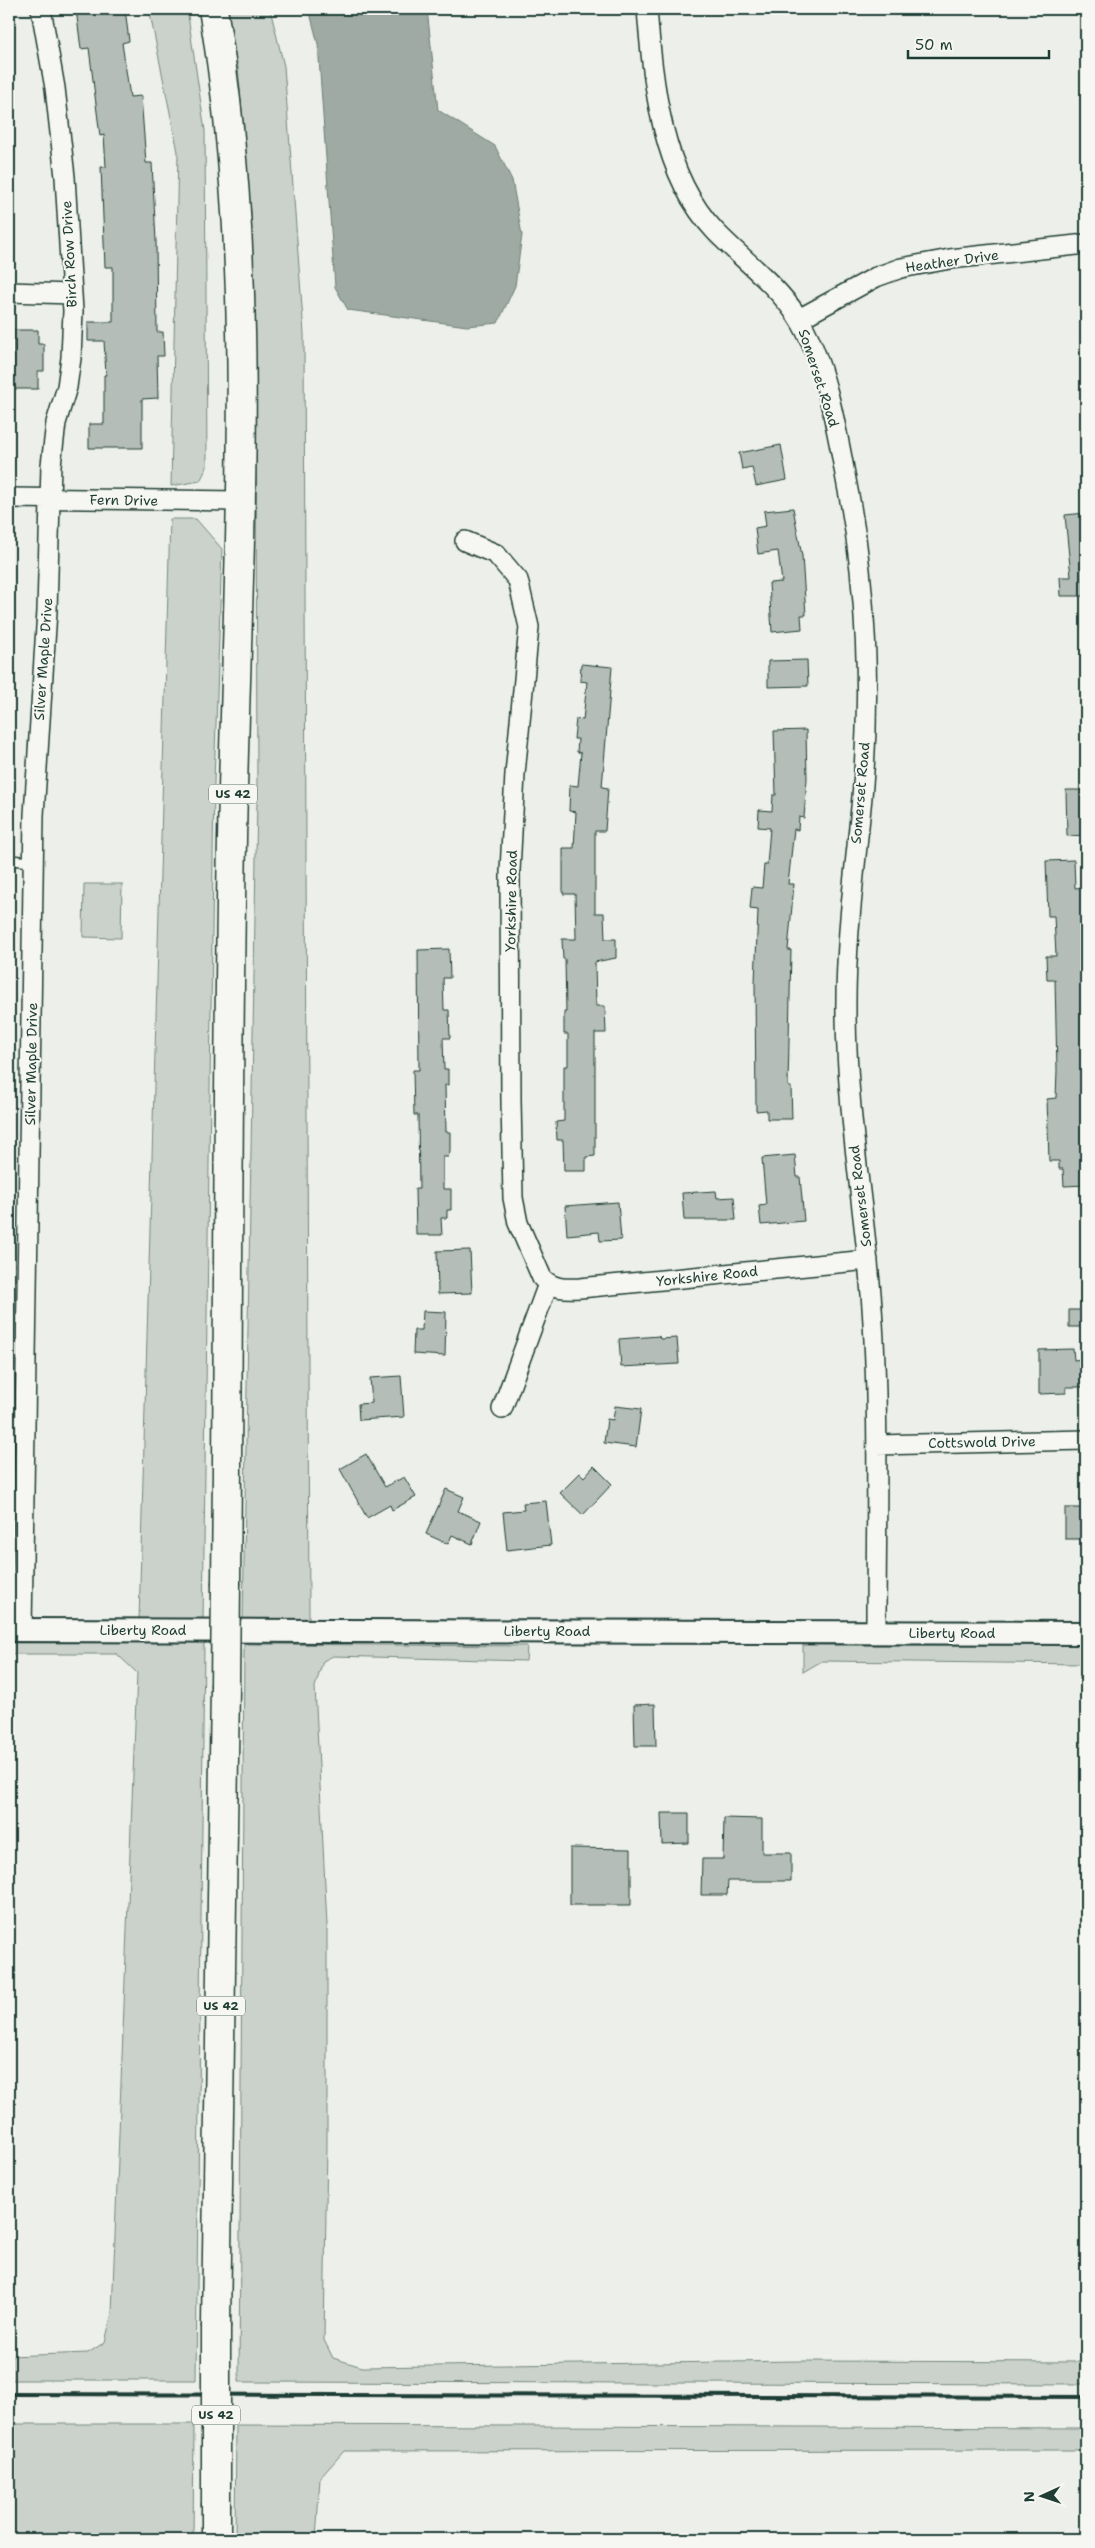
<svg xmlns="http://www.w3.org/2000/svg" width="1095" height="2548" viewBox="0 0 1095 2548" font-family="'Shantell Sans',sans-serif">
  <rect width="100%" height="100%" fill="#edefea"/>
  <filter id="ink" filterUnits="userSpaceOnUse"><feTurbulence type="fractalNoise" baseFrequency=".02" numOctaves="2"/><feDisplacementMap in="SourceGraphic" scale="10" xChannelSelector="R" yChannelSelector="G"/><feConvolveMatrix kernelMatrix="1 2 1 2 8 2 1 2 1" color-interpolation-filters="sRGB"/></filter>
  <g filter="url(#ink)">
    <!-- green -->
    <path fill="#cbd2cc" stroke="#758880" d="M149,9H187L205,131L207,467L200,481L171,486L178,152Z
      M225,9H270L284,66L304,334L309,1622H243L257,798L256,392L251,212L238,67Z
      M170,519H196L222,549L214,782L203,1622L139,1621Z
      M84,884H122L121,938L83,937Z
      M204,1642L196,2380H9V2356L88,2353L105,2342L112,2313L137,1673L117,1654H9V1643Z
      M244,1644L527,1646L526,1661L333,1656L323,1661L315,1687L327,1925V2143L324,2340L333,2358L362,2367L799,2361L1086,2362V2384L239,2382Z
      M803,1645H1086V1664L822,1661L803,1672Z
      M9,2424H194L193,2539H9Z
      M236,2425L1086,2428V2450L344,2451L320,2478L316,2539H235Z"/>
    <!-- water -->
    <path fill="#9faaa4" stroke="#6c7e77" d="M309,9H427L438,110L495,146L512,180L522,235L515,286L498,323L467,326L348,310L335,287L318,44Z"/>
    <!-- building -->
    <path fill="#b4bdb8" stroke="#1f3d34" d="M76,9H125L129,41L122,43L130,97L141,96L146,163H152L156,241L157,332H163L164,356H157L158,398L142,399V448H89V424H104V375H106L104,341H88V322H113V267H105L101,167H106L104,135L100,136L89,48L81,49Z
      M13,330H38V344H44V371H38V389H13Z
      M781,445L787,480L756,486L752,467L742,469L739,453Z
      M793,508L802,556L806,615H801L802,629L772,632L769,583L782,582L778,551L758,554L755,528L766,526L764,511Z
      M1086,513V596H1061L1060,577H1071L1065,515Z
      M807,660L808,686L768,687V661Z
      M581,664L612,667L602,787L608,788L605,831H595V913H604L605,939H616V958L595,962L596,1006H605L606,1033H595V1156L586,1157V1171H564L563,1140H557L556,1122L564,1121V1066H568V1034H564V1012H566L565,959H563L562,939H576L575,894H563V848H574L576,812L569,811L570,785L578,786L581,753L577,752L578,739H574L576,719L583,720L587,682L580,681Z
      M806,730L807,779L804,818L799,817L798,830L794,829L788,884H794L788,950H791L788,1086L791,1087L792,1119H767V1110L756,1111L755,982L758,910L750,909L752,887L762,888L764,865H767L770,828L758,827L759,810L772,811L773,795H776L774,731Z
      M1066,790H1086V835L1067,836Z
      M1074,860L1075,888L1086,887V1030H1084L1086,1069V1185L1064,1186L1063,1169H1059V1161H1049L1047,1099L1056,1098L1057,1070L1055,980H1047L1046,956H1056L1054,916H1048L1046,861Z
      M449,949L450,978H443L444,1010H449L450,1038H443L444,1069H448V1085H445L446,1132H450V1151L448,1157H443V1189H451V1210H447V1218H441L442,1235H416L415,1189H419L418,1115H414L413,1070H419L418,950Z
      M795,1155L797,1177H800L804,1221L761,1225L759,1206L766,1205L762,1158Z
      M716,1191L717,1198L734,1197L736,1220H684L682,1193Z
      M618,1202L621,1240L600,1241L599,1232L567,1235L565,1206Z
      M470,1250L472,1293L438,1294L437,1251Z
      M1069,1310H1086V1327H1069Z
      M423,1311L446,1312L445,1356L413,1354L414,1330H422Z
      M659,1336L660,1339L677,1338L679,1364L621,1367L619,1339Z
      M1073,1349L1074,1360L1082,1359L1083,1387H1066V1393L1039,1394V1350Z
      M401,1376L404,1417L359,1420L358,1404L372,1403L370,1378Z
      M615,1406L641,1409L636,1447L604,1443L607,1419L613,1420Z
      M366,1454L385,1487L404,1477L416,1497L392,1510L390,1505L367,1518L340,1469Z
      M594,1466L612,1484L583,1515L560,1493L580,1473L584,1477Z
      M446,1489L464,1497L458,1511L481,1521L472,1544L452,1535L448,1544L426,1534Z
      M546,1501L551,1545L507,1550L503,1512L524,1510L523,1503Z
      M1065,1508H1086V1539H1065Z
      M655,1704L656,1746H635L634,1705Z
      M661,1813H689V1843L662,1844Z
      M724,1818L762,1819V1853H791V1881H728L727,1895H701L702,1859H723Z
      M570,1848L631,1849V1905H570Z"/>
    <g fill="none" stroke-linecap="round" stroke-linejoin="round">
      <defs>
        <path id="service" d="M9,860L34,862"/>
        <path id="minor" d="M647,9C653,83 661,174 715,231C742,259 775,283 797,316C825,358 838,436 847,485C867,585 871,695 862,797C855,870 845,942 846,1016C847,1110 863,1201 871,1294C880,1407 876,1520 876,1632
          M9,292L72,294
          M799,319L876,277L901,268L950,259L1086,244
          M9,498L240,501
          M465,541L496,554L518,580L529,627L515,774L510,871L511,1101L513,1198L518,1223L542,1278C553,1289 565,1289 580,1288L868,1260
          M502,1409L548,1284
          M877,1445L1086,1440
          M22,1630L34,815L47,611L51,465L56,423L67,387L71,358L73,311L65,177L55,88L41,9"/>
        <path id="tertiary" d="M9,1630L1086,1633"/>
        <path id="trunk" d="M213,9C257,267 239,530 233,790C227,1054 229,1318 226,1582
          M216,2325L225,1687
          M216,2539V2506"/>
      </defs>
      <!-- service casing -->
      <use href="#service" stroke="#1f3d34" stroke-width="12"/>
      <!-- minor casing -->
      <use href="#minor" stroke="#1f3d34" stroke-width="22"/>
      <!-- tertiary casing -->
      <use href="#tertiary" stroke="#1f3d34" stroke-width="26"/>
      <!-- trunk casing -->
      <use href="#trunk" stroke="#1f3d34" stroke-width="31"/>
      <!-- service -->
      <use href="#service" stroke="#f6f6f2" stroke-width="9"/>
      <!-- minor -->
      <use href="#minor" stroke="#f6f6f2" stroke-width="19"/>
      <!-- tertiary -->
      <use href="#tertiary" stroke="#f6f6f2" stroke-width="22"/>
      <!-- trunk -->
      <use href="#trunk" stroke="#f6f6f2" stroke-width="28"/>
      <!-- rail -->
      <path stroke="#1f3d34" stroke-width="4" d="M9,2394L1086,2397"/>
      <defs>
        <path id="trunk-bridge" d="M225,1687L226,1582
          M216,2325V2506"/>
      </defs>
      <!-- trunk-bridge casing -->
      <use href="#trunk-bridge" stroke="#1f3d34" stroke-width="31" stroke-linecap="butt"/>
      <!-- trunk-bridge -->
      <use href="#trunk-bridge" stroke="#f6f6f2" stroke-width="28"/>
    </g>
  </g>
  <g text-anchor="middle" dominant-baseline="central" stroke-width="4" stroke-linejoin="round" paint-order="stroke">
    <!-- shield labels -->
    <g fill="#f6f6f2" stroke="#60746d" stroke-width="1">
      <rect x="209" y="784.5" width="48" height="19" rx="4"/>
      <rect x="197" y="1996.5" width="48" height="19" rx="4"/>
      <rect x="192" y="2405.5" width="48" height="19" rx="4"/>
    </g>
    <g font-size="12" font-weight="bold" fill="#1f3d34">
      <text x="233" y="794">US 42</text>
      <text x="221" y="2006">US 42</text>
      <text x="216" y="2415">US 42</text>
    </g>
    <!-- street labels -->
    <g font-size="14" fill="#1f3d34" stroke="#f6f6f2">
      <text transform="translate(69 254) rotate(-93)">Birch Row Drive</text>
      <text transform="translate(952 261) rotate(-8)">Heather Drive</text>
      <text transform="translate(819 378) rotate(72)">Somerset Road</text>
      <text transform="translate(124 500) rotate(1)">Fern Drive</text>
      <text transform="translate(43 659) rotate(-86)">Silver Maple Drive</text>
      <text transform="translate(860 793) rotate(-85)">Somerset Road</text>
      <text transform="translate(511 901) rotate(-89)">Yorkshire Road</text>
      <text transform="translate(31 1064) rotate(-89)">Silver Maple Drive</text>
      <text transform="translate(860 1196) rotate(-97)">Somerset Road</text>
      <text transform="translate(707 1276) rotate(-6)">Yorkshire Road</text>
      <text transform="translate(982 1442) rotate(-1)">Cottswold Drive</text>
      <text x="143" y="1630">Liberty Road</text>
      <text x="547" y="1631">Liberty Road</text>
      <text x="952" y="1633">Liberty Road</text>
    </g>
  </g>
  <!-- margin -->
  <rect width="1095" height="2548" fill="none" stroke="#f6f6f2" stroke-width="30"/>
  <rect x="15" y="15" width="1065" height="2518" fill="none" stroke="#1f3d34" stroke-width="2" filter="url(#ink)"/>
  <!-- north arrow -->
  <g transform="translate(1042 2496) rotate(267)" stroke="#f6f6f2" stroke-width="4" paint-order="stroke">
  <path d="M0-4L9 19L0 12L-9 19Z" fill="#1f3d34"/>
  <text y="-8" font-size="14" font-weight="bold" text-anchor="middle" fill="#1f3d34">N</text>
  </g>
  <!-- scale -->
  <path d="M908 50v8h141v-8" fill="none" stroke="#1f3d34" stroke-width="2.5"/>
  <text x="915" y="50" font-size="15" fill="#1f3d34" stroke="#f6f6f2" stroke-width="4" paint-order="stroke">50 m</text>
</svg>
